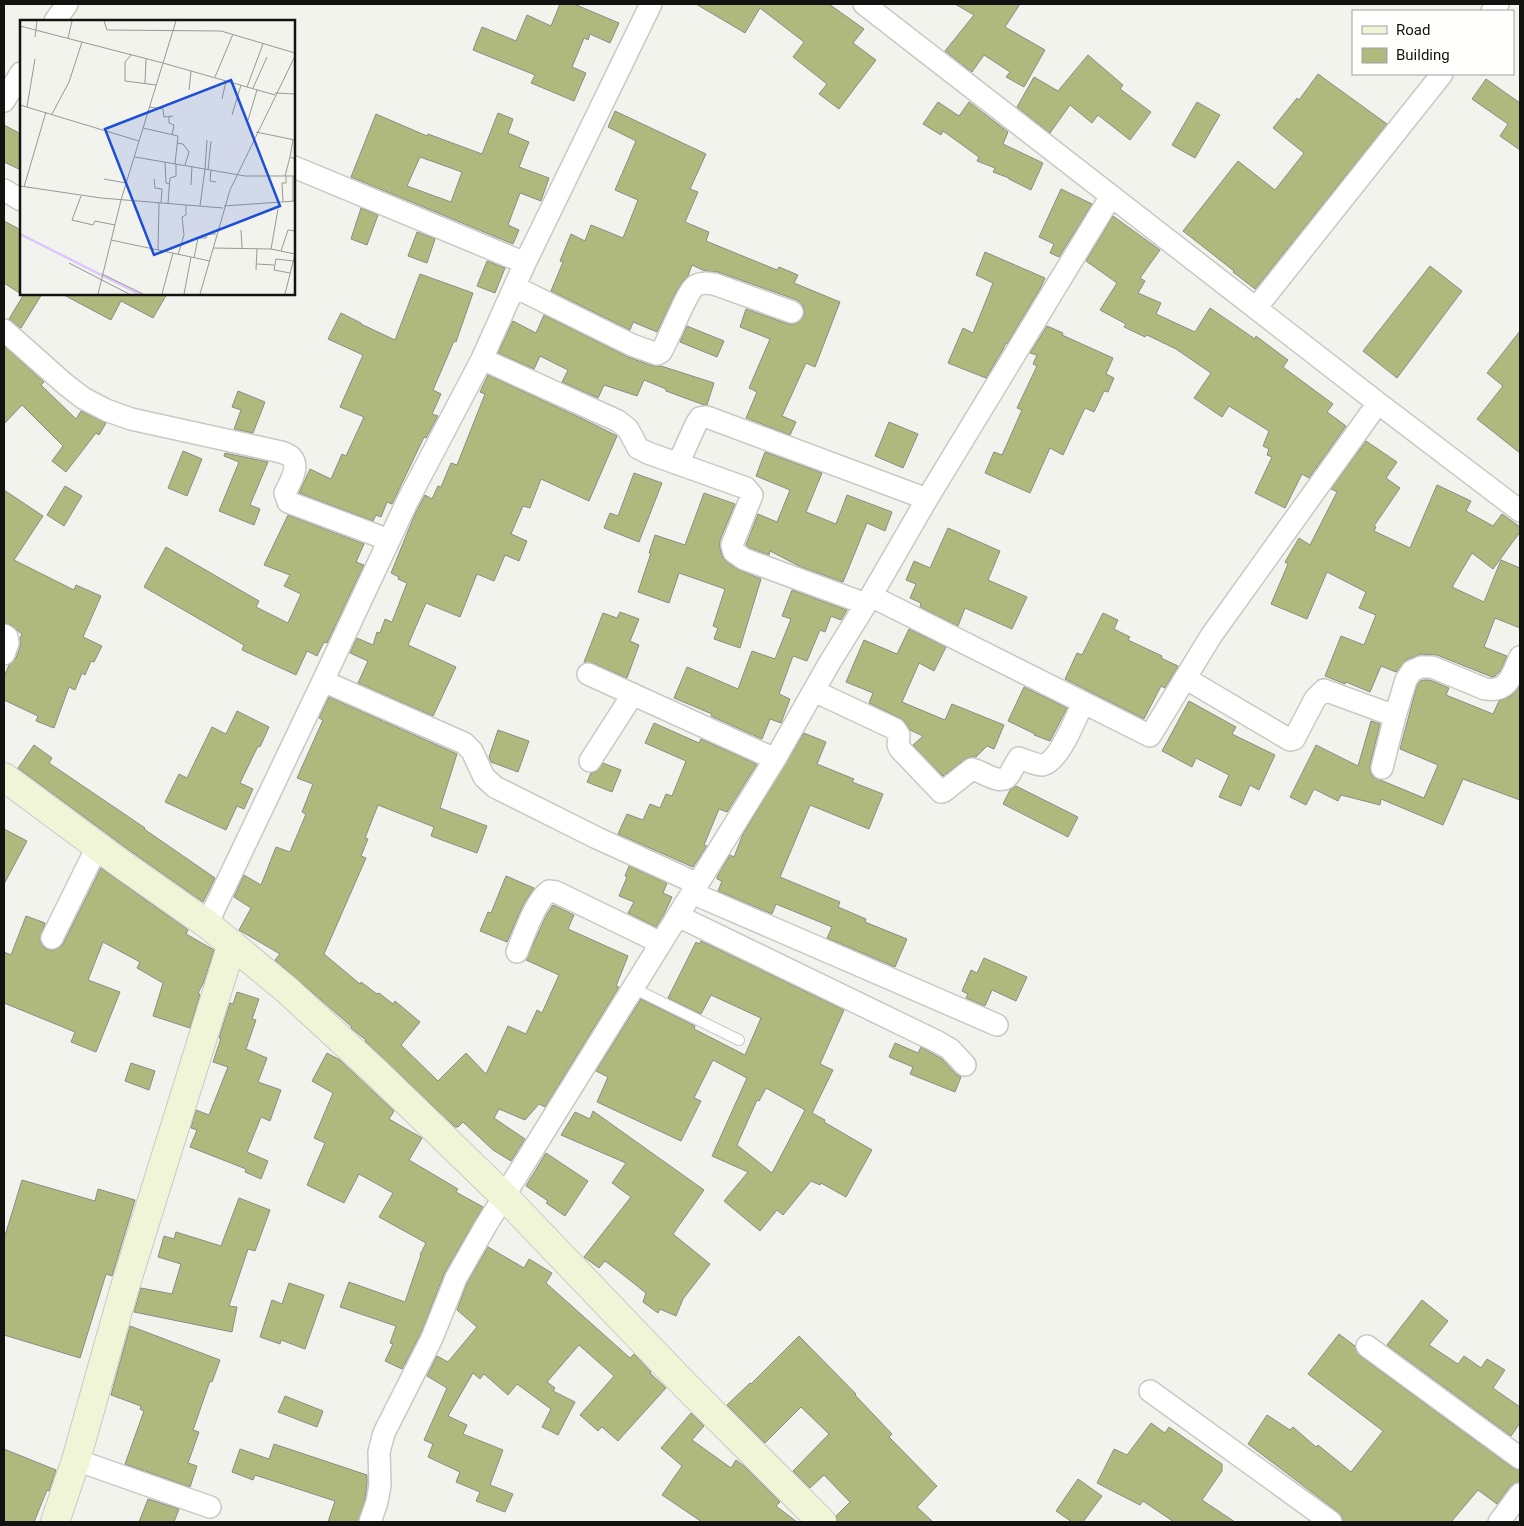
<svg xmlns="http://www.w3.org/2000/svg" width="1524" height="1526" viewBox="0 0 1524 1526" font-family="Roboto,sans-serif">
  <rect width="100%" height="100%" fill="#f2f3ed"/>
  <!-- building -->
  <path fill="#b0b97d" stroke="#8b8c86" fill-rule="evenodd" d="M560,4H574L619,23L610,43L590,34L588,40L584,38L572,67L586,73L574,101L531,83L535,75L473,50L482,27L516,41L527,15L551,26Z
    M696,4H829L864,29L853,43L876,60L839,109L819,94L827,84L793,57L804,42L760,8L745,33Z
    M955,4H1020L1005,27L1045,50L1024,87L1006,77L1010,72L984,55L972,72L945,51L974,15Z
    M1088,55L1123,85L1120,89L1151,112L1130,140L1098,115L1092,123L1070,105L1050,133L1017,107L1034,77L1058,91Z
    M1318,74L1387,124L1255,289L1233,272L1234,271L1183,231L1238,161L1275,190L1304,153L1273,128L1297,98L1299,100Z
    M1486,79L1520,103V150L1500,136L1508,124L1472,99Z
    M938,102L959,116L969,102L1008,132L1003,144L1043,163L1031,190L1009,179V178L993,172L995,168L977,161L979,157L943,131L941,135L923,124Z
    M1197,102L1220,115L1195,158L1172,145Z
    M615,111L706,154L690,189L698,192L685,222L709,232L706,241L777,270L779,267L798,275L794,283L840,302L815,367L806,363L782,416L796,422L790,435L746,418L757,392L749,388L770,339L740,327L746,309L788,324H795L800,321L804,316V309L802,304L797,300L718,272L705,271L692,265L688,276L682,282L676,292L657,332L633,322L630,330L551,291L563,262L560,261L571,234L585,241L591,225L623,238L638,200L615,190L636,141L608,127Z
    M498,113L513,119L508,133L529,142L519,167L549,178L541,201L520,193L508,225L519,230L513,244L351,177L376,114L427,136L428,134L482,154ZM420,157L462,172L451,202L407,186Z
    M4,125L21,134V170L4,162Z
    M1061,189L1092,204L1059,257L1050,253L1054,244L1039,237Z
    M361,208L378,215L367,245L351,239Z
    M1113,216L1160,250L1140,278L1145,281L1138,293L1161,303L1156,314L1195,332L1210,308L1255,339L1256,336L1288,360L1283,367L1333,404L1327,412L1346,426L1309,478L1302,474L1285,508L1255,493L1272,457L1267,455L1269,449L1263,446L1269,431L1229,406L1222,417L1194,398L1211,373L1176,349L1147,335L1145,337L1124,327L1126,324L1100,310L1117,283L1086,261Z
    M4,221L21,230V294L4,283Z
    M417,232L435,239L427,263L408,256Z
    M985,252L1045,278L1041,287L1007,344L1006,343L1002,351L986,378L948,363L963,328L973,333L993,283L976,275Z
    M487,261L505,268L495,293L477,286Z
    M1430,266L1462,291L1397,378L1363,351Z
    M420,274L473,293L456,342L454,341L433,390L441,394L432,414L438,416L426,438L424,437L392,504L387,502L381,517L376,515L373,521L299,493L310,469L331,479L342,454L346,456L364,417L340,407L363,355L328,339L341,313L361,323V324L395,340Z
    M24,294H42L21,328L9,319Z
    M62,294H167L153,318L121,301L111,320Z
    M544,315L628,357L653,366H661L714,383L707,405H704L666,391V389L644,380L637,396L604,385L598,398L562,382L568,370L540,356L534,369L498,353L513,321L536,333Z
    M687,326L724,341L717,357L680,342Z
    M1047,326L1063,333L1062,335L1113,358L1106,374L1114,378L1108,392L1104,391L1094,412L1085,408L1063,455L1050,448L1030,493L985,473L994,452L1002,455L1022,410L1017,408L1037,366L1033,364L1037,355L1030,353Z
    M1520,331V453L1477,419L1503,386L1487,373Z
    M4,346L44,382L41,385L76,419L81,411L106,423L99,435L96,433L66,472L52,461L63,446L22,405L4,424Z
    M488,375L587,421L617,436L589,501L541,479L530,508L523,506L511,534L527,541L519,561L505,555L494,581L477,574L460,617L426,603L408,645L456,667L433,716L358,683L368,661L350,653L357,638L373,645L377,632L380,633L385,619L392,622L407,583L398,579L399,577L391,573L415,514L425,495L432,499L438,486L441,487L451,463L457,465L485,394L480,392Z
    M238,391L265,402L253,433L234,429L241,410L232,407Z
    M889,422L918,434L903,468L875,456Z
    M1366,441L1397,462L1386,478L1400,488L1374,526L1376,527L1374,531L1410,548L1437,485L1471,501L1466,511L1493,526L1502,514L1520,527V532L1493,569L1472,553L1452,587L1484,602L1501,560L1520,568V628L1495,618L1484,647L1507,656L1501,670L1495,676L1492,677L1437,655L1421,654L1406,660L1396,672L1381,666L1370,692L1346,682L1345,684L1325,676L1341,636L1364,645L1376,615L1359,608L1366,592L1327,572L1307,619L1271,604L1288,564L1285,562L1299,538L1310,545L1337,492L1331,489Z
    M183,451L202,459L187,496L168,488Z
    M765,452L822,473L806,512L836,524L847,495L892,512L885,531L867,523L843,582L801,567L770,551L769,555L750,548L746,545L758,514L777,522L790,490L756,476Z
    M225,453L268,462L250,505L260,509L254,525L219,511L239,462L224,456Z
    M634,473L662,483L639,542L604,528L610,513L618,516Z
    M65,486L82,496L64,526L47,515Z
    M4,490L43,516L14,560L74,590L76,585L101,596L83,637L102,646L94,662L91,661L85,675L82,673L75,690L69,687L54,728L36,721L38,716L4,700V677L9,665L16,658L20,647V638L22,634L11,625L4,623Z
    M704,493L735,504L720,540V548L722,556L727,562L737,569L761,579L740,648L714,639L718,628L713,626L725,589L679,573L669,603L638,592L651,553H649L655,535L685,545Z
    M288,515L364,544L356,562L364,565L327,643L324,642L317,656L307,651L296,675L242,650L244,645L144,587L166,547L259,601L256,607L288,623L301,594L284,586L290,575L264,565Z
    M948,528L1000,551L988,580L1027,597L1012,629L965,608L958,626L920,607L921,603L910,598L916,584L906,580L914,561L930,568Z
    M792,590L847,610L841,620L831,616L825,632L820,630L807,661L793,656L779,694L790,699L781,723L770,719L762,739L711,716L712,714L674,698L687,667L738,689L752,651L775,659L791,619L782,616Z
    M620,612L639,619L630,641L639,645L627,678L593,663L584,662L603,613L617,618Z
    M1103,613L1118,620L1114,629L1130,637L1128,640L1162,656L1161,658L1178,666L1165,688L1161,686L1144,719L1065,679L1077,653L1082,655Z
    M909,629L946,647L934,671L919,663L902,702L945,720L952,704L1004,725L994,749L987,746L976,757H970L965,759L943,776L913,745L923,736L910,730L905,722L900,718L869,703L873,693L846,682L864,640L897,654Z
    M1424,680H1430L1449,688L1446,695L1493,714L1499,701L1511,696L1520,686V800L1463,779L1443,825L1381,799L1380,805L1341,795L1338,801L1314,789L1306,805L1290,797L1316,745L1358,766L1371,721L1380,724L1370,765V771L1373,777L1424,798L1438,765L1400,749L1417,685L1420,681Z
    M1024,687L1067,708L1050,741L1034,735L1035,734L1008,721Z
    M329,697L457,754L440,808L487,826L477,853L431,836L434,827L378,805L365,838L368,839L361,856L366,858L324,954L360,984L361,982L377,994L379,993L393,1004L395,1001L420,1022L401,1045L438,1081L466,1053L486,1074L508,1026L526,1034L537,1010L542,1013L559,975L526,960L546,916L553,905L574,915L568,929L628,956L616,986L619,987L545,1107L539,1104L525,1120L499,1109L494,1118L525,1139L511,1161L493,1150L463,1122L458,1127H455L365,1041L366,1040L351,1028L352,1027L275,960L280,954L239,930L251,908L234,897L244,875L261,885L276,847L290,852L306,814L302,812L313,784L297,778L323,720L319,718Z
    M1189,701L1236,727L1232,734L1275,755L1259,790L1250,785L1241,806L1219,797L1229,775L1196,758L1192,767L1162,751Z
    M237,711L269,727L260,747L258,746L240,783L253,789L244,809L237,806L226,830L165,802L179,774L187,778L212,727L226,734Z
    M654,723L699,743L701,739L757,764L727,812L719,809L704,845L707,846L693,867L618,834L627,814L643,820L650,804L660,808L666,794L672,796L686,761L645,743Z
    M498,730L529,741L518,772L491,762L489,757Z
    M804,733L826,742L817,764L854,779L852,782L883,794L869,829L810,805L780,877L840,902L838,907L866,919L865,922L907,939L895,967L827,938L832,927L776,904L772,914L718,891L722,881L717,879V877L730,855L734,857L743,834Z
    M34,745L52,758L49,763L145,828L144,829L215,878L203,902L129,850L18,768Z
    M603,763L621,770L612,792L587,782L591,773L596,772Z
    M1016,786L1078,817L1068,837L1003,804L1010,790Z
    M4,829L27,841L4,884Z
    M629,866L667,883L663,893L672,897L664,914L656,927L628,913L634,902L619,896L627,877L625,876Z
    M101,868L188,930L186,934L214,950L203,984L198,993L200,994L190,1028L153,1016L163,983L137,968L140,962L103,942L88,980L120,992L96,1052L71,1042L75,1032L4,1003V952L11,955L26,916L45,923L40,938L42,945L46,949L52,950L59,948L63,944Z
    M506,876L534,888L523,905L507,942L480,931L488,912L491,913Z
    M701,941L844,1010L820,1064L833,1070L812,1113L825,1120L824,1122L872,1150L846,1197L821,1183L820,1185L811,1181L783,1215L777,1210L760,1231L724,1201L748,1172L712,1156L747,1078L713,1060L694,1098L701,1101L681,1141L597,1102L608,1077L596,1071L641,999L695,1026L694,1029L745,1055L761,1018L711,995L701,1014L668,998L696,942L699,944ZM766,1088L805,1110L772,1173L737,1145L757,1100L759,1101Z
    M984,958L1027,977L1016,1001L992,990L985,1006L966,998L968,994L962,991L971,970L977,973Z
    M237,992L259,999L252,1019L256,1020L246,1049L267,1058L258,1082L281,1090L270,1121L261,1117L247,1152L268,1161L261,1179L245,1172L246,1169L190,1147L197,1130L191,1128L196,1110L209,1115L228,1067L213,1062L221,1038H219L230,1003L233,1004Z
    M895,1043L918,1053L921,1047L942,1059L956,1074L961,1077L955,1092L910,1074L913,1067L889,1057Z
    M327,1053L340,1060L394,1111L389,1119L422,1138L409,1160L458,1189L456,1192L483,1207L445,1272L421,1333L402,1369L385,1361L393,1344L390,1343L396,1326L340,1307L349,1282L405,1302L421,1255H420L426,1243L379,1217L393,1193L359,1174L344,1203L307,1185L325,1143L314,1138L333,1093L312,1081Z
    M131,1063L155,1071L149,1090L125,1081Z
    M593,1111L704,1190L673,1234L710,1264L683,1299L676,1316L660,1309L658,1313L643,1302L646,1293L617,1270L605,1261L599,1268L584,1257L631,1197L612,1183L626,1163L561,1135L575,1112L590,1119Z
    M546,1153L588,1181L565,1216L546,1203L548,1201L526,1186Z
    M22,1180L95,1201L98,1189L135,1200L112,1276L106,1274L80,1358L4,1335V1239Z
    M239,1198L270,1210L255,1251L248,1249L229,1306L237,1307L232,1332L134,1312L141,1288L172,1294L181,1264L158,1257L164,1236L174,1239L176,1232L221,1246Z
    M488,1247L524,1268L529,1259L552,1273L546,1283L630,1358L634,1354L651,1372L650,1373L666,1388L618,1441L602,1427L598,1431L580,1415L614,1376L579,1345L547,1382L555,1388L553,1391L575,1402L558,1435L542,1427L551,1409L517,1384L508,1395L484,1374L480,1379L473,1373L448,1416L467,1425L463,1434L503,1450L490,1485L513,1494L505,1512L476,1501L480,1492L456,1482L460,1472L428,1457L433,1444L424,1440L447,1388L427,1376L437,1356L448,1362L477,1327L457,1310L467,1283Z
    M289,1283L324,1295L305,1349L281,1340L280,1344L260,1337L272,1300L282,1304Z
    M1422,1300L1448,1321L1429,1345L1458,1364L1464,1356L1481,1368L1487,1359L1505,1370L1493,1388L1520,1407V1423L1511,1436L1387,1345Z
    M130,1326L220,1360L212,1382L210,1381L193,1430L199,1432L188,1463L197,1466L190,1487L125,1464L144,1411L140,1409L141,1406L111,1395Z
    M1339,1334L1355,1346L1356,1351L1360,1356L1513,1468L1520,1470V1480L1519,1482L1510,1486L1497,1504L1478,1490L1451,1522H1343L1342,1516L1338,1512L1248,1444L1267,1415L1290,1430L1293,1427L1316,1447L1318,1445L1351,1472L1383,1431L1308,1374Z
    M799,1336L856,1394L855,1395L892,1434L889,1437L937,1486L917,1507L933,1522H837L836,1516L850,1502L824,1475L810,1488L793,1471L829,1434L801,1407L765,1443L727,1405L750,1383L751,1384Z
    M285,1396L323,1411L317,1427L278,1412Z
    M691,1413L704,1426L692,1440L731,1468L736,1460L744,1466L780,1502L776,1506L797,1522H702L662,1495L682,1466L661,1448Z
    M1151,1423L1165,1433L1169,1427L1222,1464V1471L1202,1500L1235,1522H1174L1143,1501L1140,1505L1097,1483L1114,1449L1127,1455Z
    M274,1444L367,1475V1484L365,1499L358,1522H328L335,1501L255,1475L253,1480L232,1472L240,1449L269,1459Z
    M4,1449L56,1470L49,1491L47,1490L34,1522H4Z
    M1078,1479L1102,1496L1083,1522H1072L1056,1511Z
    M148,1499L179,1509L174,1522H139Z"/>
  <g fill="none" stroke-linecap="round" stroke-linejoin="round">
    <defs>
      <path id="lane" d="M633,988L739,1040"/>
      <path id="street" d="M864,4L1378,403L1520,511
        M1492,11L1498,4
        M55,21L67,4
        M4,101L21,73
        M294,167L525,263
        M4,190L21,200
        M515,287L632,345L657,354L661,352C669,339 686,293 695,286C701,282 708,283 714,284L792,312
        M1256,308L1442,74
        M4,330L65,384L83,398L106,410L131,419L281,452C284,453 290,455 292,458C300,468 289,484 285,493L288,502L389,540
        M482,359L618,421L628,429L638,448L648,453L746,488L752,495L732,545L734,552L744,559L866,604
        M678,464L696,424L700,418L707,417L927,499
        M871,596L1150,736L1211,636L1378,403
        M4,635L7,637L8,643L4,654
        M588,674L775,759
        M1185,678L1290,740L1294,739L1315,699L1324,690L1395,716
        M323,681L464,743L472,751L484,777L495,787L597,838L698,884
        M814,691L895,729L899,735L898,745L900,749L941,792L944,791L972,769C982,771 1001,787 1009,775C1013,769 1015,763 1019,758C1026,760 1035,765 1042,765C1059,763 1076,717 1083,703
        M590,761L633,694
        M1382,768L1395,716L1406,680L1412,671L1421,667H1432L1485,689C1509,693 1512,674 1520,657
        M692,893L997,1025
        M678,916L938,1042L950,1049L965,1065
        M207,924L323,681L408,500L482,359L525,263L651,4
        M52,938L97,847
        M517,952C524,935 535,901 549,891L556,892L661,943
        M1367,1346L1520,1458
        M1150,1391L1331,1522
        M76,1460L210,1507
        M370,1522L377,1502L380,1485L379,1452L384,1433L432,1338L456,1278L485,1227L775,759L830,662L871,596L927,499L1111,196
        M1499,1522L1520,1494"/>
      <path id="secondary" d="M4,777L120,863L207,924L287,990L376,1072L504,1196L684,1384L822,1522
        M55,1522L76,1460L124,1290L232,944"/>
    </defs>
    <!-- lane casing -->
    <use href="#lane" stroke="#c8c9c3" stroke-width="12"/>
    <!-- street casing -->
    <use href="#street" stroke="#c8c9c3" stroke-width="24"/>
    <!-- secondary casing -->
    <use href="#secondary" stroke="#c8c9c3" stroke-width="30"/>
    <!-- lane -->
    <use href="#lane" stroke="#fff" stroke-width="10"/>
    <!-- street -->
    <use href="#street" stroke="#fff" stroke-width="21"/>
    <!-- secondary -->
    <use href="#secondary" stroke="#f1f5d7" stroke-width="28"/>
  </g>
  <!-- overview -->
  <g transform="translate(20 20)">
    <rect width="275" height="275" fill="#f2f3ed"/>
    <path fill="none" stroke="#dcc6fe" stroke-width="2.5" d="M0,214L119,274"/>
    <path fill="none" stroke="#989995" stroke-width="1" d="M84,1L87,10L201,11L275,33M156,1L143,43L255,75M0,6L143,43L101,180L78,274M15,17L17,1M48,18L52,1M111,35L105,42V61L136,65M195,57L213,14M125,63L126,39M227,67L243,24M233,68L247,37M169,70L171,51M255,73L275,74M202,79L206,61M0,85L119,121M7,87L15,39M129,87L143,89L144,97L153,96M32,94L49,62L62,22M212,95L221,65M149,97V103L154,105L152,115M228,100L237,70M123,108L158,116L155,144M236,112L275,120M273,120L270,137L275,139M157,123L163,124L169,132L165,145M115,137L225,156H273V181M145,142L146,163L150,164M185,149L187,120M188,150L191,121M191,150L190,161L196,162M265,156L270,137M84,159L106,163M134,159L135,168L142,169L141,183M171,165L172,146M0,166L81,178L203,188M4,167L26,92M61,176L52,200L73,205L75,201L95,205M263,182L262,163H266V156M148,183L150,158L156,156V144M180,186L185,149M204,186L275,181M221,210L222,228M91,220L190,241M193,228L251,229L275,234M251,229L258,189M138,230L139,183M261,231L268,210L275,211M158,235L164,215L162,197L166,195V185M174,238L178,218H186L187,214H196M49,243L109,274M237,244L254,245M236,250L237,229M270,253L254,250L256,239L273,241M82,254L123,274M142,274L153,233M164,274L171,237M180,274L210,170L275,36M265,274L275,234"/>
    <path fill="#1d4ed8" fill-opacity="0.15" stroke="#1d4ed8" stroke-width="2.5" d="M211,60L260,186L134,235L85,109Z"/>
    <rect width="275" height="275" fill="none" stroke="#121210" stroke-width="2.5"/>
  </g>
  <!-- border -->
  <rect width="1524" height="1526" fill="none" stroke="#121210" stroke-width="10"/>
  <!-- legend -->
  <rect x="1352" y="10" width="162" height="65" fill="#fffffe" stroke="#a0a09f"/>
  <rect x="1362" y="26" width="25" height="8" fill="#f1f5d7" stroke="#a0a09f"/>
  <text x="1396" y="35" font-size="15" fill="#121210">Road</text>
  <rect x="1362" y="48" width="25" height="15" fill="#b0b97d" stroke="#a0a09f"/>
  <text x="1396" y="60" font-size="15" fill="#121210">Building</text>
</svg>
